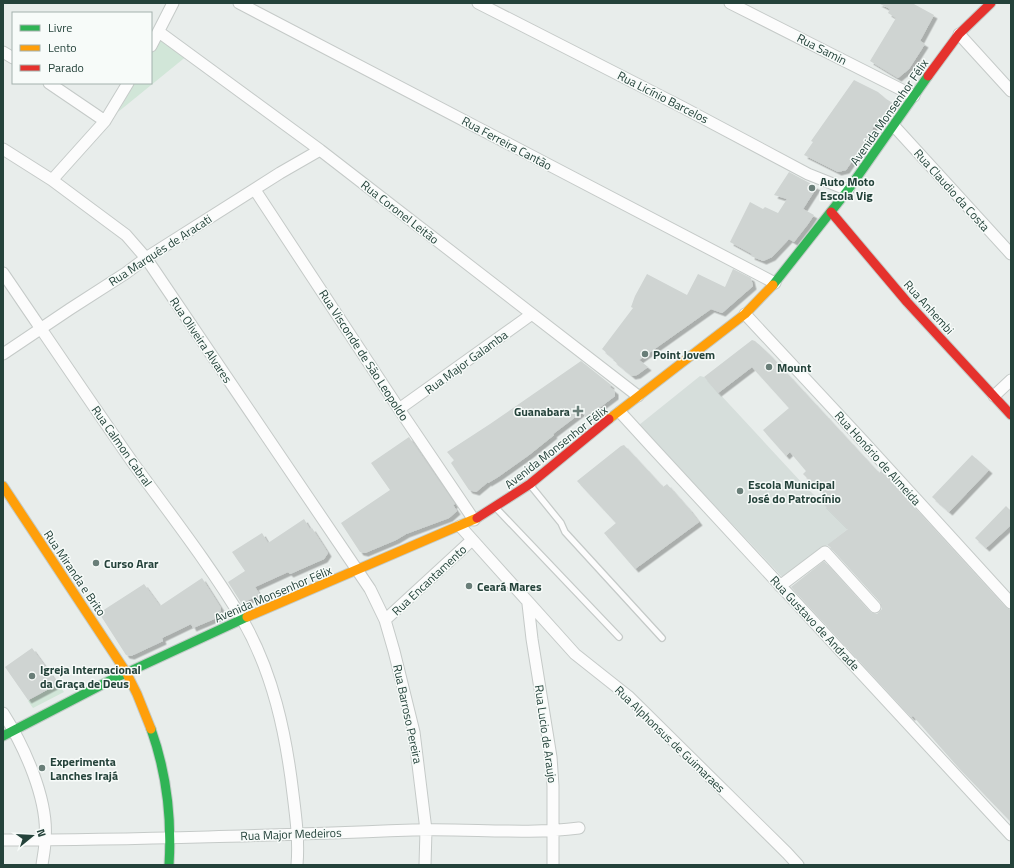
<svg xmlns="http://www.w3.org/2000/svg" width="1014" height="868" viewBox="0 0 1014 868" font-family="'Titillium Web',sans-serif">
  <defs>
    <filter id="shadow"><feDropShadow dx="3.5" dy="3.5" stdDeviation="0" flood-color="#0004"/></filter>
  </defs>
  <rect width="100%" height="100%" fill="#e8edeb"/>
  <!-- built -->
  <path fill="#d6dedb" d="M700,376L704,377L803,484L848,529L784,579L639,425Z"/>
  <!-- green -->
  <path fill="#d1e6d8" d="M162,36L188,55L118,112L135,83H151V54Z
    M58,684L64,692L33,708L28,701Z"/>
  <!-- building -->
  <path fill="#cfd4d2" filter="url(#shadow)" d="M878,3H912L934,15L920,41L925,44L909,69L898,78L870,61L896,18L888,13L890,9Z
    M854,80L878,92L886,99L893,103L881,124L876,122L868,138L846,170L838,172L804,155L813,142L811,141Z
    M789,172L817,187L803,209L814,215L808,224L794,242L789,239L772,257L763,261L751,256L752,254L730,242L750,202L763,209L765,207L778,213L787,199L774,195Z
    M733,269L751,278L753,286L722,313L711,309L639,360L648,367L637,375L632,376L613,360L614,359L602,349L633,308L631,307L635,296L647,274L687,295L698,274L725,287Z
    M752,340L755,341L769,354L879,473L881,471L1006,608L1011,610V822L958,767L913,716L911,717L791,587L824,561L870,612L877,614L882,609L880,602L830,547L827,545L848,529L823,504L828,499L803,474L806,471L790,452L786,456L763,430L789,408L752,367L718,393L704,377Z
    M581,361L611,385L610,387L615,391V396L586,418L582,412L553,434L554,435L529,455L498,477L488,483V482L476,492L469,490L451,463L454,460L447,452L490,424Z
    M409,437L455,504L453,505L457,511L449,518L406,534L396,540L365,553L360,552L341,523L390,490L371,463Z
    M624,445L663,487L667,484L689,509L699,522L635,569L604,533L616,523L577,481L621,446Z
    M972,455L989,470L949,512L932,497Z
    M1006,506L1011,511V525L986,548L975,538Z
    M304,519L310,529L312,528L328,553L324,559L290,574L288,572L255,587L260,595L242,603L240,601L228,582L245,571L232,552L262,533L268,543Z
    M202,578L221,608L219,617L193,628L191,624L162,638L163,641L131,656L126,655L99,613L144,584L160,606Z
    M32,648L58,684L28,700L5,667Z"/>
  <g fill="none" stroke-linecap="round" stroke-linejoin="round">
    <defs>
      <path id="lane" d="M531,486L561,523L565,532L662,638
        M497,509L619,637"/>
      <path id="street" d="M239,3L775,283
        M478,3L682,107L808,174L848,190
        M730,3L914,96
        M159,32L320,150L638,396
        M959,34L1011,91
        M151,46L173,3
        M3,52L13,58
        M49,83L105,121
        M894,126L1011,254
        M3,149L52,180L126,235L146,258L370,589L385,620L394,651L414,732L426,830L425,865
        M52,180L105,121L128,83
        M255,190L399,409L474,520
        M3,273C46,336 89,400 133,463C170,514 210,565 242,619C273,672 286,734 293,794C296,818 299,841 297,865
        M745,314L864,442L1011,603
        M3,354L70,309L126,273L146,258L280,173L320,150
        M994,396L1011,380
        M399,409L532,314
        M620,412L652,447L1011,835
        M460,526L575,654L628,696L787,853L798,865
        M780,586L825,552L875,607
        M528,604L532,639L551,757L553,786V865
        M385,620L472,540
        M3,713C24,746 49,800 45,840C45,849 43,857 42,865
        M3,840C140,840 277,835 413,830C468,828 524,835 579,828"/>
      <path id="fast" d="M773,285L848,190L928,76
        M151,729C167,774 172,818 169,865
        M3,736L111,680L247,617"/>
      <path id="slow" d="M609,419L745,314L773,285
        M3,486L126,672L137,694L151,729
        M247,617L477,518"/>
      <path id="jam" d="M928,76L959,34L991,3
        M831,212L907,302L1011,415
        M477,518L530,484L609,419"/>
    </defs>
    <!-- lane casing -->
    <use href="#lane" stroke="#c5cac8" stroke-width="8"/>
    <!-- street casing -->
    <use href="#street" stroke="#c5cac8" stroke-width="13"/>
    <!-- fast casing -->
    <use href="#fast" stroke="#c3cbc8" stroke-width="11"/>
    <!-- slow casing -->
    <use href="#slow" stroke="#c3cbc8" stroke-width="11"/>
    <!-- jam casing -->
    <use href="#jam" stroke="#c3cbc8" stroke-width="11"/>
    <!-- lane -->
    <use href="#lane" stroke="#fcfcfc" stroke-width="5.5"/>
    <!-- street -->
    <use href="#street" stroke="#fcfcfc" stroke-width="11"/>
    <!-- fast -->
    <use href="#fast" stroke="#30b455" stroke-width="9"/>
    <!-- slow -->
    <use href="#slow" stroke="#ff9f0a" stroke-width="9"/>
    <!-- jam -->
    <use href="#jam" stroke="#e5322d" stroke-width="9"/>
  </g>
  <!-- markers -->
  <g fill="#697e78" stroke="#f7fbf9" stroke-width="1.5">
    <circle cx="812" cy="188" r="4"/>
    <circle cx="645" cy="354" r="4"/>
    <circle cx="769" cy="367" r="4"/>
    <path d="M576 405h4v4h4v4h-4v4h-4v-4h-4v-4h4z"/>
    <circle cx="740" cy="491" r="4"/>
    <circle cx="96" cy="563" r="4"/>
    <circle cx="469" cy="586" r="4"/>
    <circle cx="32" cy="676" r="4"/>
    <circle cx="42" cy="768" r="4"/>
  </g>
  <g text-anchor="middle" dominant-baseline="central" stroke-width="3" stroke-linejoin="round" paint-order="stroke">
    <!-- street labels -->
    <g font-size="12" fill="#24423a" stroke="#f7fbf9">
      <text transform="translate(822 49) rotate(27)">Rua Samin</text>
      <text transform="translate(663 97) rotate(27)">Rua Licínio Barcelos</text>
      <text transform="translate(889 112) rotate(-55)">Avenida Monsenhor Félix</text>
      <text transform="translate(507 143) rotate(28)">Rua Ferreira Cantão</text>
      <text transform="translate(952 190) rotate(48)">Rua Claudio da Costa</text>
      <text transform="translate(400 212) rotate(38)">Rua Coronel Leitão</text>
      <text transform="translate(160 250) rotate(-33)">Rua Marquês de Aracati</text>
      <text transform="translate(929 307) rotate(48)">Rua Anhembi</text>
      <text transform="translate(201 340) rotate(56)">Rua Oliveira Alvares</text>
      <text transform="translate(364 355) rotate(57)">Rua Visconde de São Leopoldo</text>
      <text transform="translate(466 362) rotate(-36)">Rua Major Galamba</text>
      <text transform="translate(122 446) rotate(55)">Rua Calmon Cabral</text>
      <text transform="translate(556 447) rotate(-38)">Avenida Monsenhor Félix</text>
      <text transform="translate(878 458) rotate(48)">Rua Honório de Almeida</text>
      <text transform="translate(75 573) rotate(56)">Rua Miranda e Brito</text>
      <text transform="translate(429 580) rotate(-43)">Rua Encantamento</text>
      <text transform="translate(273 594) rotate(-23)">Avenida Monsenhor Félix</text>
      <text transform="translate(815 623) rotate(47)">Rua Gustavo de Andrade</text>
      <text transform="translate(408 714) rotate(78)">Rua Barroso Pereira</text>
      <text transform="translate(546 734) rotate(82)">Rua Lucio de Araujo</text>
      <text transform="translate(670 739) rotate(44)">Rua Alphonsus de Guimaraes</text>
      <text transform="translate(291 834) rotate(-2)">Rua Major Medeiros</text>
    </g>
    <!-- poi labels -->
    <g font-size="12" font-weight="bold" fill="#24423a" stroke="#f7fbf9" text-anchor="start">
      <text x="820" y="181">Auto Moto<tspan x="820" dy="14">Escola Vig</tspan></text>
      <text x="653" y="354">Point Jovem</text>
      <text x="777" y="367">Mount</text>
      <text x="570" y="411" text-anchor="end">Guanabara</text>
      <text x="748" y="484">Escola Municipal<tspan x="748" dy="14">José do Patrocínio</tspan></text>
      <text x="104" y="563">Curso Arar</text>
      <text x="477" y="586">Ceará Mares</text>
      <text x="40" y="669">Igreja Internacional<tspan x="40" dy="14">da Graça de Deus</tspan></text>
      <text x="50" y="761">Experimenta<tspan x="50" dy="14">Lanches Irajá</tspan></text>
    </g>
  </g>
  <!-- border -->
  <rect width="1014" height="868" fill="none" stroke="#24423a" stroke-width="8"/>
  <!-- legend -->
  <rect x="12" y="12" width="140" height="72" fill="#f7fbf9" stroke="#a3b1ad"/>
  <rect x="20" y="25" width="20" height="6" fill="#30b455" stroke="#a3b1ad"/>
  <text x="48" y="32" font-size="12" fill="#24423a">Livre</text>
  <rect x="20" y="45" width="20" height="6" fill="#ff9f0a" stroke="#a3b1ad"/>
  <text x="48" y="52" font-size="12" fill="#24423a">Lento</text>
  <rect x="20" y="65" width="20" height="6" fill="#e5322d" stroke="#a3b1ad"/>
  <text x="48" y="72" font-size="12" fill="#24423a">Parado</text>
  <!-- north arrow -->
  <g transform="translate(32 836) rotate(72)" stroke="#f7fbf9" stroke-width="3" paint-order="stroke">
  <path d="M0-3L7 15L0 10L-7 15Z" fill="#24423a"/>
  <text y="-6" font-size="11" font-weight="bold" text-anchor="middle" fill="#24423a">N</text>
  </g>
</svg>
